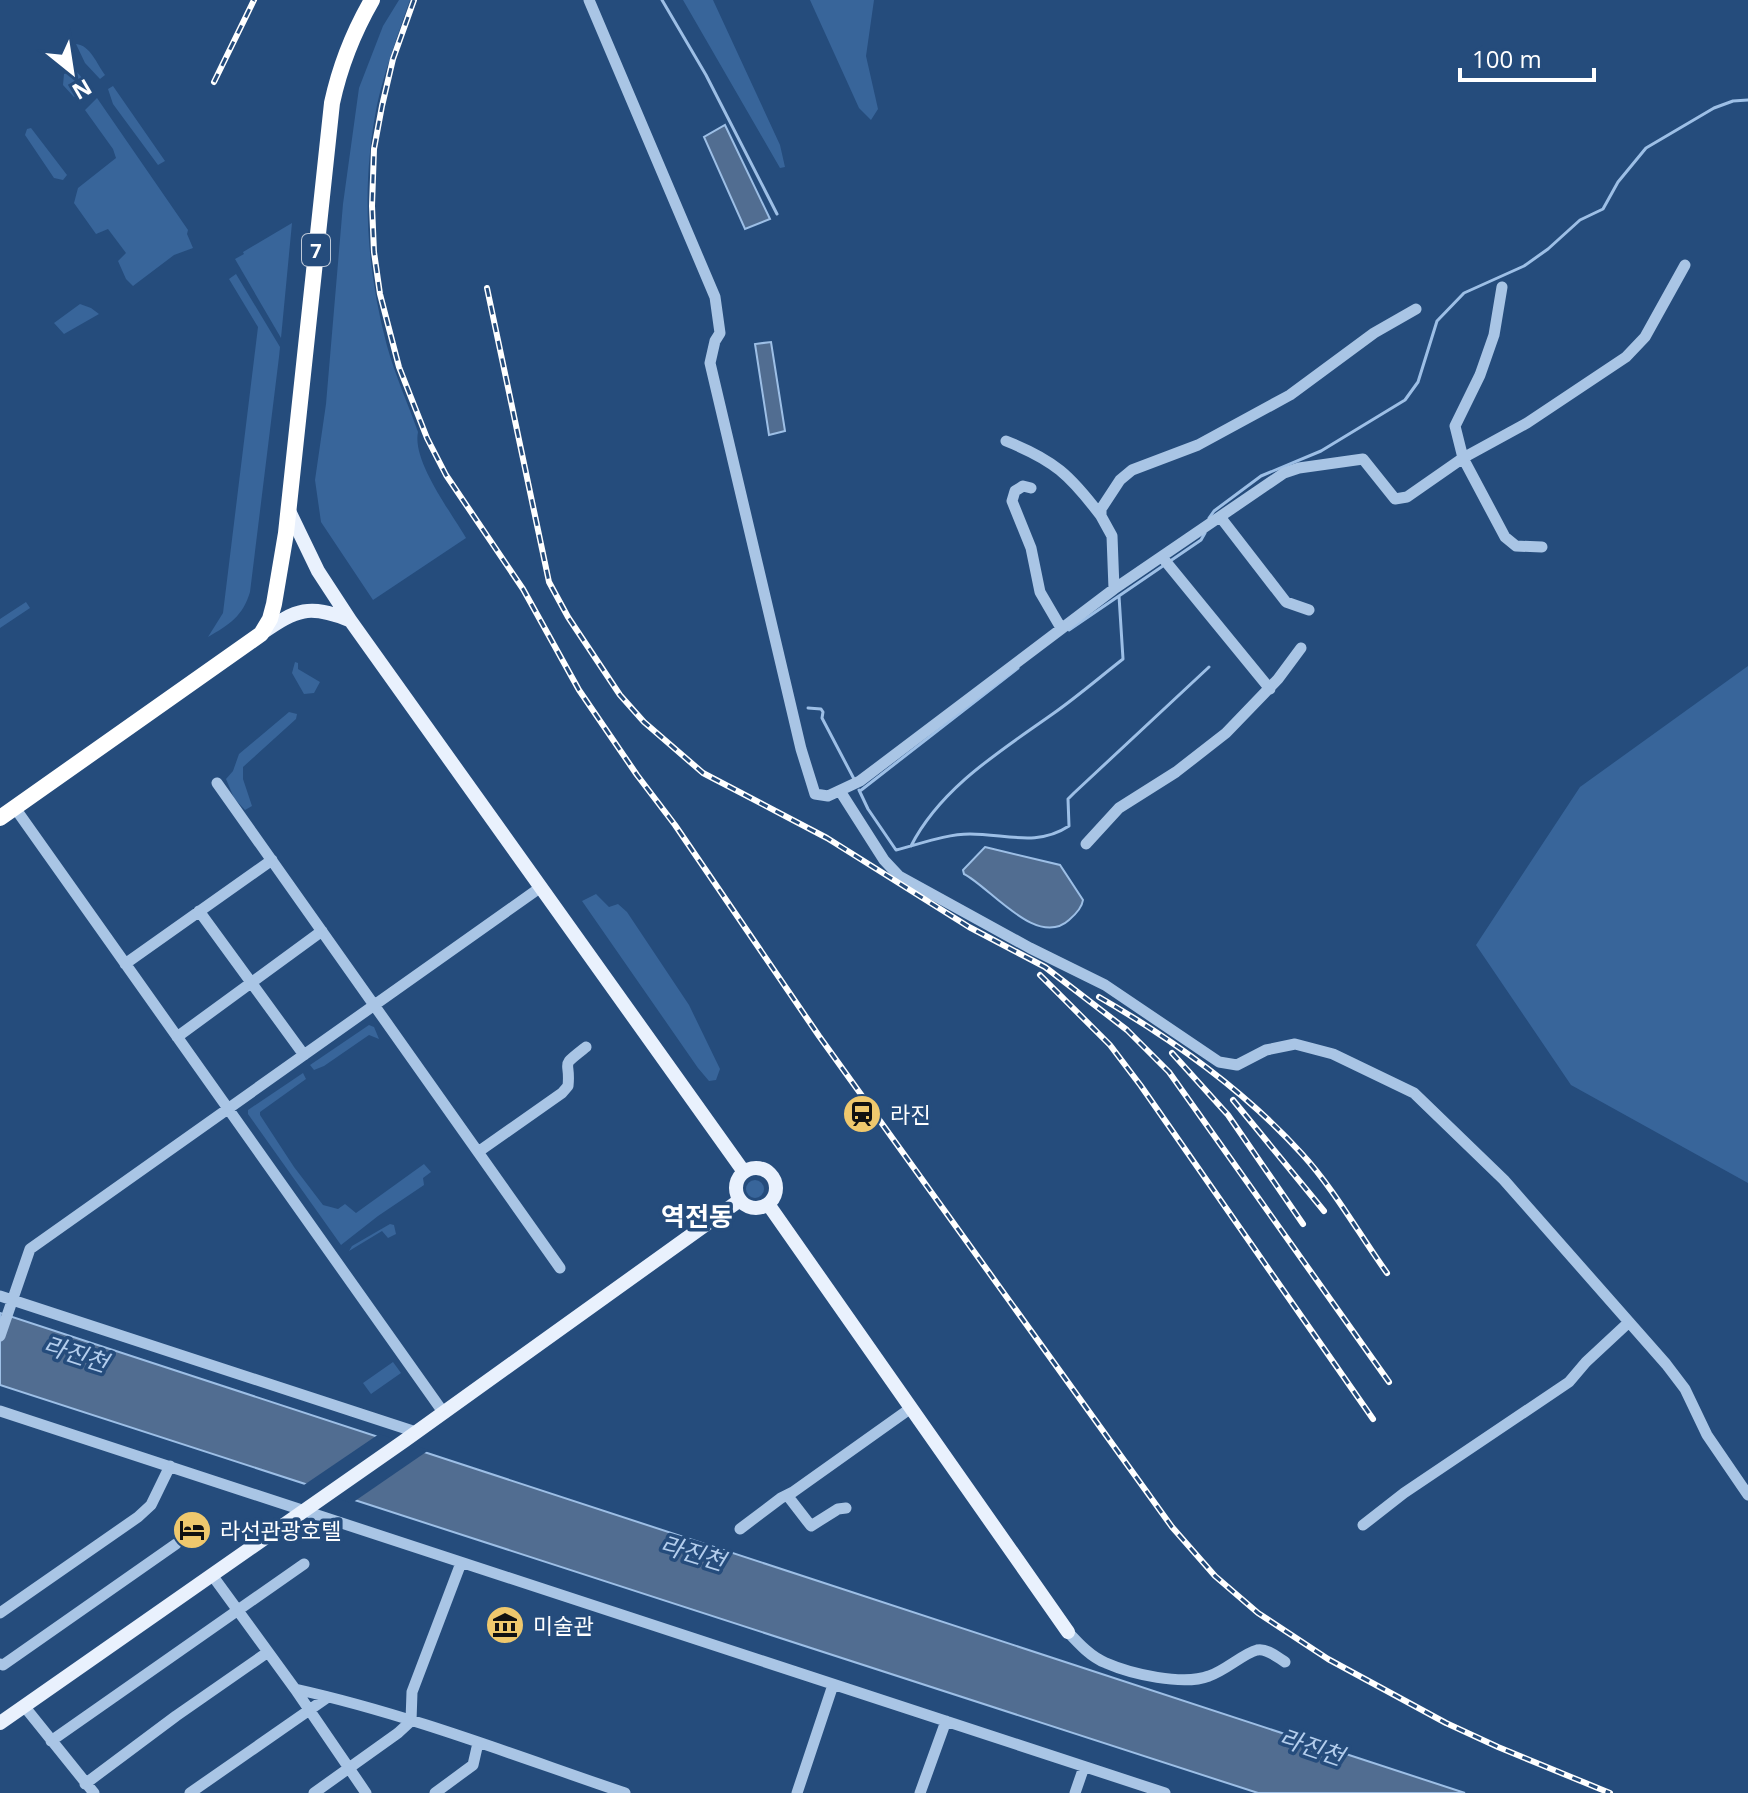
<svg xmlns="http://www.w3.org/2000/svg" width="1748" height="1793" viewBox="0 0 1748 1793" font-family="'Open Sans','Noto Sans KR',sans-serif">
  <rect width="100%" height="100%" fill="#254c7c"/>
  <!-- green -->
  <path fill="#38659a" d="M399,0H410C398,35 385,69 377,105C361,186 366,267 387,346C395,375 408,404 418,432C412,461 451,512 466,538L373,600L321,522L315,480L326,404L343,204L359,88L383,26Z
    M683,0H713L780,145L785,167L780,168Z
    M810,0H874L866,56L878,109L871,120L859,108Z
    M76,44C90,45 97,64 105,75L100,79L85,63Z
    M76,71L83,79L85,93L74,97L63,85L64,74Z
    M113,86L165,161L158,165L113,104L108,89Z
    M97,98L188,230L187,234L193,248L174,255L133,286L126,279L118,261L126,253L108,229L96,234L74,203L78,188L116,158L113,149L85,110Z
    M31,128L67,175L63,180L54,178L25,135L27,129Z
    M292,223L281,338L235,259L244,254L243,252Z
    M236,274L280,347L279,357L250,592C243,616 229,625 208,637L223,613L258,327L229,279Z
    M80,304L91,308L99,314L64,334L54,323Z
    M26,602L30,608L0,628V619Z
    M295,662L298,663V669L320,682L314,693L304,694L292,673Z
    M1748,666V1183L1571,1085L1476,945L1580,787Z
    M289,712L297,714L296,719L243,767V779L252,806L245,810L234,798L226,779L233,771L239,754Z
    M596,894L609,907L618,904L627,912L689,1005L720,1069L716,1080L709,1081L698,1068L582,901Z
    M369,1025L374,1027L379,1039L369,1035L324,1066L314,1070L310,1065Z
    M303,1073L306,1079L260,1112V1115L294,1167L323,1205L338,1209L345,1204L356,1213L424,1164L431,1172L423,1178L424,1185L378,1216L341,1245L248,1114V1110Z
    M746 1189a9 9 0 1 1 18 0a9 9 0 1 1-18 0Z
    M390,1224L394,1225L396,1234L388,1238L382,1231L349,1251L352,1246Z
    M393,1362L401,1373L371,1394L363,1383Z"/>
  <!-- water -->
  <path fill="#516d91" stroke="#9dbfe6" stroke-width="2" d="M725,125L770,219L745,229L704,137Z
    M771,342L785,431L769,435L755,344Z
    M985,847L1060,865L1083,900C1082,908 1076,914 1069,920C1037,949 990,887 964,874L963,870Z
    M0,1313L1465,1793H1258L0,1385Z"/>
  <!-- pier -->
  <path fill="#254c7c" d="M379,1434L429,1450L352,1503L301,1487Z"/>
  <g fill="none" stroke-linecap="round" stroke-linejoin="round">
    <!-- stream -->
    <path stroke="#9dbfe6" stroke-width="3" d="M662,0L706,75L777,214
      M1209,518L1214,511L1261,476L1321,451L1405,400L1418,382L1437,321L1464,293L1524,266L1548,249L1580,220L1603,209L1618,182L1646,148L1714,108L1733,101L1748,100
      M1069,630L1201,540L1205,533
      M808,708L821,709L823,712L822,718L854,779
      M859,790L868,809L896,850C920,844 946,834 970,834C1006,834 1037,847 1069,826L1068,799L1074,793L1209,667
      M860,791L1018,668
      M911,846C941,787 1002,750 1054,713C1078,696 1100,677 1123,659L1119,596"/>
    <!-- minor -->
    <path stroke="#a9c5e5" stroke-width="11" d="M589,0L715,297L720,333L715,341L710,363L801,749L815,794L828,796L860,781L1114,589L1284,473L1299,468L1363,459L1395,499L1407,497L1463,458L1527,423L1626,357L1645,337L1685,265
      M1502,287L1494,335L1480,375L1455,426L1463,458L1505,537L1516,546L1542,547
      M1006,441C1054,460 1070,475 1101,516
      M1031,488L1023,486L1015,491L1012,501L1031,548L1040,592L1061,628
      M1221,518L1286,602L1309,610
      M1162,557L1270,689
      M1114,589L1112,536L1101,516V509L1120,480L1132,470L1198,445L1290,395L1374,333L1416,309
      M217,783L560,1268
      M840,791L884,860L899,876L1030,948L1105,985L1219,1062L1237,1065L1266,1050L1295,1044L1333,1054L1414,1093L1504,1180L1666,1364L1685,1389L1707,1435L1748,1495
      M15,808L443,1412
      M1086,844L1119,808L1176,772L1226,733L1278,679L1301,648
      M199,911L304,1055
      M125,964L272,860
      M177,1037L322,931
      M478,1152L562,1093L568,1086C571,1058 558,1069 586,1047
      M0,1296L416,1432
      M0,1336L30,1249L541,887
      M0,1411L1165,1793
      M787,1495L811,1526L838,1509L846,1508
      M1363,1525L1404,1493L1569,1382L1586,1362L1629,1322
      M740,1529L781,1498L793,1492L911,1408
      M212,1575L295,1689C408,1714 516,1756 625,1793
      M0,1613L138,1517L151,1505L170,1466
      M1068,1632C1079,1644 1091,1657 1106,1663C1131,1674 1183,1686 1209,1676C1225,1671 1244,1653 1257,1650C1267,1648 1277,1657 1285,1662
      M0,1664L3,1665L176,1544
      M295,1689L366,1793
      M24,1706L94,1793
      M51,1741L304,1564
      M85,1784L176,1716L268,1652
      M190,1793L328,1697
      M314,1793L398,1733L411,1721L412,1692L461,1563
      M435,1793L473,1765L478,1743
      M797,1793L833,1685
      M920,1793L946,1721
      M1075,1793L1084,1767"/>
    <!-- major -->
    <path stroke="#e9f1fd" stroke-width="14" d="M289,511L318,571L350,620L744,1172
      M262,633C297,609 309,604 349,620
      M736 1188a20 20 0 1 1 40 0a20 20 0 1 1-40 0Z
      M768,1204L1068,1632
      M0,1723L404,1441L740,1200"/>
    <!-- highway -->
    <path stroke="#fff" stroke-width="16" d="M0,818L261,634L270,619L274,604L286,533L332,103C340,66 353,33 372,0"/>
    <defs>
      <path id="rail" d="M414,0L393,59L382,106L374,149L372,206L374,252L380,294L399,367L427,438L446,475L523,589L579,690L637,775L675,825L819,1036L1172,1527L1215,1576L1258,1613L1328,1659L1446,1723L1498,1747L1610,1793
        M214,82L254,0
        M487,288L549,582L568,617L620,695L644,722L703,773L827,838L969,927L1045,967L1127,1030L1169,1072L1389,1382
        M1040,975L1110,1045L1141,1086L1373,1419
        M1099,997C1172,1039 1245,1091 1302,1154C1334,1189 1359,1234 1387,1273
        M1172,1053L1228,1115L1303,1224
        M1233,1100L1324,1211"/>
    </defs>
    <!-- rail casing -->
    <use href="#rail" stroke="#fff" stroke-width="6"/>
    <!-- rail -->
    <use href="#rail" stroke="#254c7c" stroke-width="3" stroke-dasharray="9" stroke-linecap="butt"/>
  </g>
  <!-- icons -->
  <defs>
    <symbol id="station-disc" viewBox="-11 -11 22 22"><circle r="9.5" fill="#efc86d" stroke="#254c7c"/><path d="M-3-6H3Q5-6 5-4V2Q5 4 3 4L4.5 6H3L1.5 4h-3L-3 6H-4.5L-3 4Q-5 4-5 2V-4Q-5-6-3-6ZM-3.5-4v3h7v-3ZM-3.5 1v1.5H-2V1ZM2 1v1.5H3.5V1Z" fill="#111"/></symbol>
    <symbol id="hotel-disc" viewBox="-11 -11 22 22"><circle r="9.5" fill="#efc86d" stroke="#254c7c"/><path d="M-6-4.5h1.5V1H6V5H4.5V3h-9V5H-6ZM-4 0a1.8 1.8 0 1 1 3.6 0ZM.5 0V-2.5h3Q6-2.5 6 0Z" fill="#111"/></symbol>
    <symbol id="museum-disc" viewBox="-11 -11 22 22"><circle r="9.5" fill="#efc86d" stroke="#254c7c"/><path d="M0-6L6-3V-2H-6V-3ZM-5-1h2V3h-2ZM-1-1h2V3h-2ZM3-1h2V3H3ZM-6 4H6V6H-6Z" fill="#111"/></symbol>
  </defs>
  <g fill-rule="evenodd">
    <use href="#station-disc" x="840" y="1092" width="44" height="44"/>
    <use href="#hotel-disc" x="170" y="1508" width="44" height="44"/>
    <use href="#museum-disc" x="483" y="1603" width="44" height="44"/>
  </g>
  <g text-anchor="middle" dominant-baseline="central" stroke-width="7" stroke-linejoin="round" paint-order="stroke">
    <!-- shield labels -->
    <rect fill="#254c7c" stroke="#bec9d8" stroke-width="2" x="302" y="234" width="28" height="32" rx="6"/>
    <g font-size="20" font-weight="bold" fill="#fff">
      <text x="316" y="250">7</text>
    </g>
    <!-- poi labels -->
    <g font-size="22" fill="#fff" stroke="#254c7c" text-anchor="start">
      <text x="890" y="1114">라진</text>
      <text x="220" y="1530">라선관광호텔</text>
      <text x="533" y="1625">미술관</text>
    </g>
    <!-- water labels -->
    <g font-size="24" font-style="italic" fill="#b4ceed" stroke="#254c7c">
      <text transform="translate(76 1353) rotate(18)">라진천</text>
      <text transform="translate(693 1552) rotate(17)">라진천</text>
      <text transform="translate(1312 1746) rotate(19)">라진천</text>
    </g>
    <!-- quarter labels -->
    <g font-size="26" font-weight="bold" fill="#fff" stroke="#254c7c">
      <text x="697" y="1216">역전동</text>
    </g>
  </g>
  <!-- north arrow -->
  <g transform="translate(72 72) rotate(150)" stroke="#254c7c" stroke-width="6" paint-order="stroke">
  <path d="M0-6L14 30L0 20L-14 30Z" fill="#ffffff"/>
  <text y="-12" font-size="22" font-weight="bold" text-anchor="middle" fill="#ffffff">N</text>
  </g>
  <!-- scale -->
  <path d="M1460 68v12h134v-12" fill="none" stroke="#ffffff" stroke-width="4"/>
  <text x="1472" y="68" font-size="24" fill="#ffffff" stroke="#254c7c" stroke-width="6" paint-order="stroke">100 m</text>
</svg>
